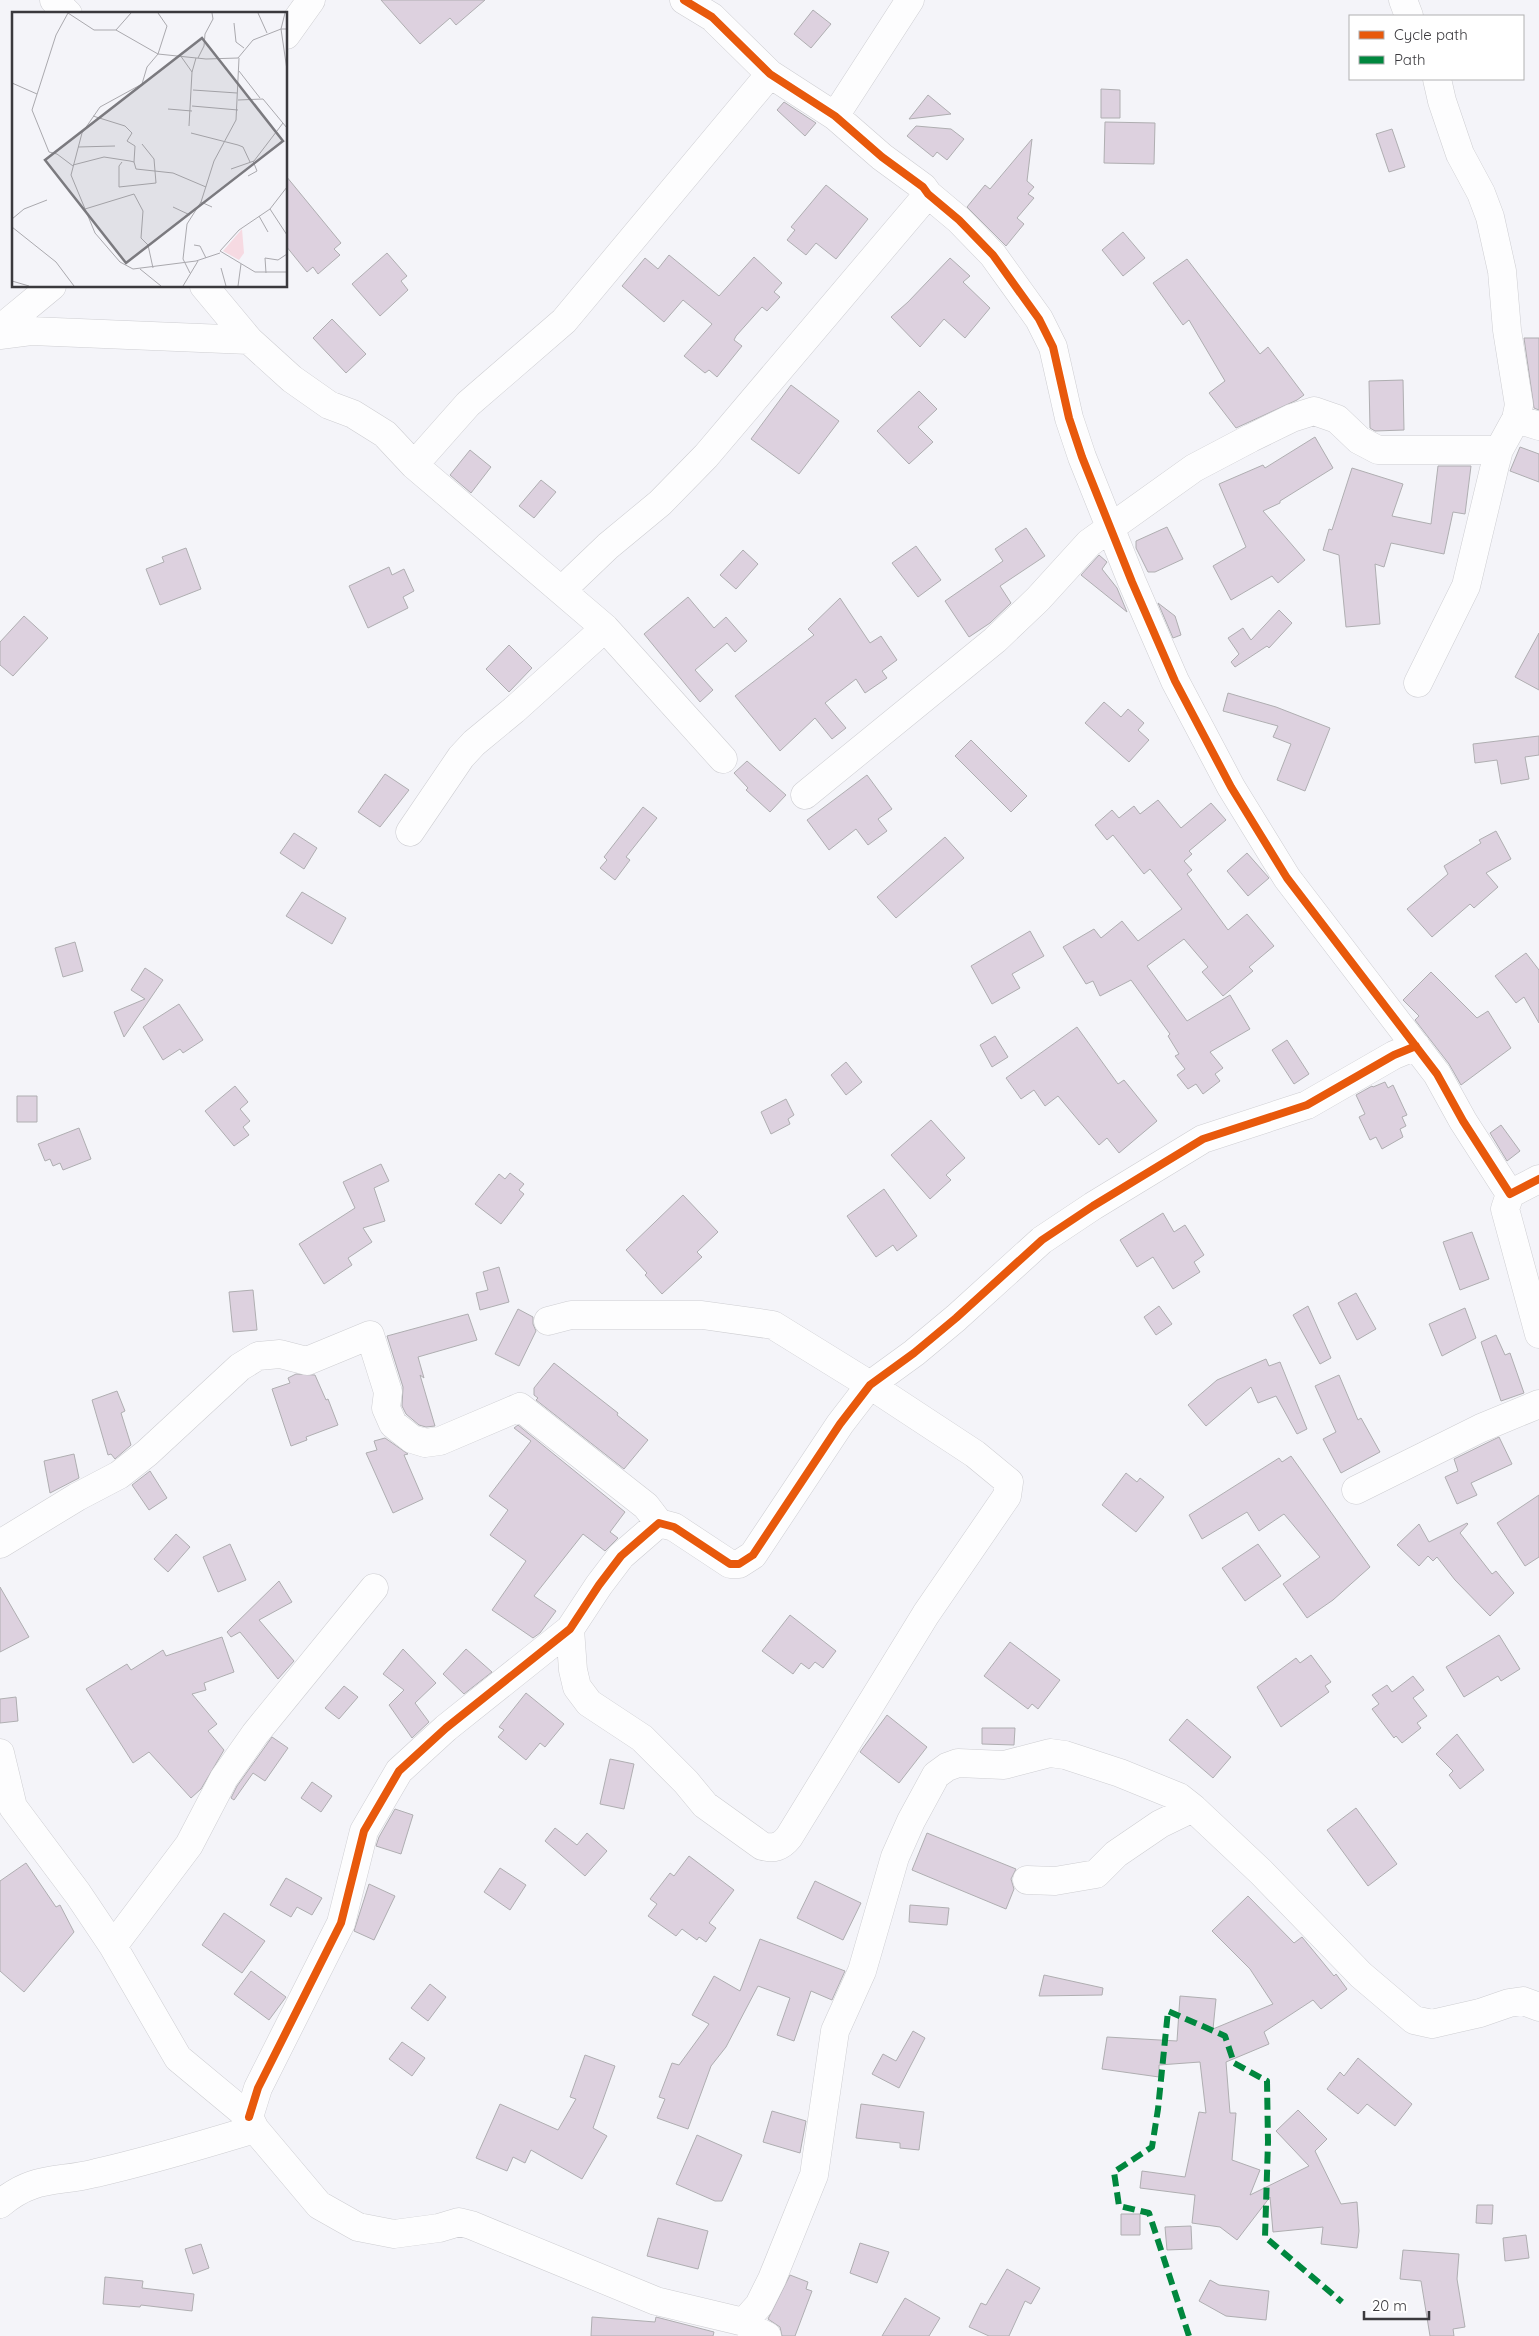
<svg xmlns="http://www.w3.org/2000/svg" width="1539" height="2336" viewBox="0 0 1539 2336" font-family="Quicksand,sans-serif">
  <rect width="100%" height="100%" fill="#f4f4f9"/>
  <!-- building -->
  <path fill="#ddd1df" stroke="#afaeb1" d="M381,0H485L456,25L450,18L420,44Z
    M813,10L831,24L811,48L794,34Z
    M1101,89L1120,90V118H1101Z
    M928,95L951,114L909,119Z
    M784,102L816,123L805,136L777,110Z
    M1105,122L1155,123L1154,164L1104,163Z
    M916,126L951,129L964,139L947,160L937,152L933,157L907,136Z
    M1392,129L1405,167L1389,172L1376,134Z
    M1032,139L1027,181L1034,187L1028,194L1034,198L1017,218L1024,224L1006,246L967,207L985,185L990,189Z
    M286,176L341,243L334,249L340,255L318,274L313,267L307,272L286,246Z
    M826,185L868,219L836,259L816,243L806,255L787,240L795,230L791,227Z
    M1123,232L1145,258L1123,276L1102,250Z
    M387,253L407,276L401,281L408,290L380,316L352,284Z
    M669,255L719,296L754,257L782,283L774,292L780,297L767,311L762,307L736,336L734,340L742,346L717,377L709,370L705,373L684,356L712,324L683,300L664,322L622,286L645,258L658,269Z
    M950,258L970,276L963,282L990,308L965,338L944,319L920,347L891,317L908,302Z
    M1187,259L1260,354L1268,347L1304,395L1297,400L1236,428L1209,393L1225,381L1189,320L1183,325L1153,283Z
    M332,319L366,354L346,373L313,338Z
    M1524,338H1539V410L1534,408Z
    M1403,380L1404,430L1375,431L1370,428L1369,381Z
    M791,385L839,421L799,474L751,439Z
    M919,391L937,409L918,427L933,442L909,464L877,431Z
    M1315,437L1333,468L1280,501V503L1263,511L1305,560L1278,583L1272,576L1231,600L1213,566L1246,547L1219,484L1263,465L1265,468Z
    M1520,447L1539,454V482L1510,471Z
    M470,450L491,467L471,493L450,475Z
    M1438,466H1471L1465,514L1453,512L1444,554L1391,543L1384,567L1375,564L1380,624L1346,627L1339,555L1323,550L1329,529L1332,530L1352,468L1403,484L1392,516L1431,524Z
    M541,480L556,492L534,518L519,506Z
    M1167,527L1183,559L1155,572H1148L1136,548V541Z
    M1026,528L1045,556L1000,586L1011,603L990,623L969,637L945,601L1003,561L995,549Z
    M916,546L941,580L918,597L892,563Z
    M186,548L201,589L160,605L146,569L164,562L162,557Z
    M743,550L758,564L736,589L720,575Z
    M1099,555L1107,562L1102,569L1117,588L1127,612L1081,575Z
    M389,567L392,575L404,569L414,591L403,597L408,608L368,628L349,586Z
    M688,597L714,628L726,617L747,641L735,652L727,643L695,670L713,690L700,702L644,634Z
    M840,598L870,643L881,636L897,660L882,671L887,678L865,693L856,679L825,703L846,728L832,739L815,718L780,751L735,696L814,635L808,629Z
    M1158,603L1175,616L1181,635L1173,638Z
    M1279,610L1292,623L1269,648L1267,646L1235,667L1231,662L1239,654L1228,638L1243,628L1251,640Z
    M24,616L48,638L13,676L0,665V642Z
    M1539,633V690L1515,677Z
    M509,645L532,668L509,692L486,669Z
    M1228,693L1276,707L1330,728L1305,791L1277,780L1291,744L1273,737L1278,726L1223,711Z
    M1104,702L1121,717L1128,709L1144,723L1138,730L1149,740L1129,762L1085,723Z
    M1539,736V755L1525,757L1529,779L1501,784L1497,760L1475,763L1473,744Z
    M971,740L1027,796L1011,812L955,756Z
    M747,761L786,795L770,812L746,790L748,788L734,773Z
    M385,774L409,790L380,827L358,812Z
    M867,775L892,809L878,819L887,831L868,845L856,829L829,850L807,820Z
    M1158,800L1181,828L1211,803L1226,820L1189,851L1192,854L1184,861L1192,870L1187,874L1228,930L1247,914L1274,946L1249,967L1253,971L1223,996L1202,972L1208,967L1184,939L1147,966L1187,1021L1230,995L1250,1029L1210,1052L1223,1068L1215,1074L1220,1081L1203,1094L1196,1084L1188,1089L1177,1075L1185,1069L1175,1056L1179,1054L1168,1036L1170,1034L1131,980L1100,996L1093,981L1086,984L1063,947L1094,929L1101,938L1122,921L1138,941L1182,909L1150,869L1144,874L1113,835L1107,840L1095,825L1112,810L1119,818L1134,806L1140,814Z
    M643,807L657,818L626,857L630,860L615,880L600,868L607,860L604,857Z
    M1496,831L1511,859L1486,873L1498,887L1474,908L1470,904L1432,937L1407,909L1448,874L1444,866L1481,843L1479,840Z
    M294,833L317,848L304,869L280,853Z
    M945,837L964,858L896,918L877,897Z
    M1247,853L1269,878L1248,896L1227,871Z
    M302,892L346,918L332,944L286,916Z
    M1030,931L1044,956L1012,974L1020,988L992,1004L971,966Z
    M75,942L83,971L63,977L55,948Z
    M1526,953L1539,970V1023L1524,997L1516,1003L1495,976Z
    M145,968L163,980L124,1037L114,1012L145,999L131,990Z
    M1431,972L1477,1018L1488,1011L1511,1048L1461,1085L1449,1064L1415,1020L1419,1016L1403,1000Z
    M179,1004L203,1040L183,1053L180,1049L163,1060L143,1027Z
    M1077,1027L1118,1084L1124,1080L1157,1121L1119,1153L1107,1138L1099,1145L1058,1096L1045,1106L1034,1090L1021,1099L1006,1078Z
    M995,1036L1008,1057L992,1067L980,1045Z
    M1287,1040L1309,1074L1294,1084L1272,1050Z
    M846,1062L862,1082L846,1095L831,1075Z
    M1385,1082L1388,1088L1393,1085L1407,1115L1402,1117L1406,1126L1400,1129L1403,1137L1382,1149L1376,1137L1370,1140L1359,1117L1365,1114L1356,1095L1372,1086L1373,1087Z
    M235,1086L248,1102L240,1109L250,1121L243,1127L249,1135L234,1146L205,1111Z
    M17,1096H37V1122H17Z
    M786,1099L794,1115L788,1119L790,1124L771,1134L761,1112Z
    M931,1120L965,1158L946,1175L951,1180L930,1199L891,1155Z
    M1501,1125L1520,1151L1507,1161L1490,1133Z
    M79,1128L91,1159L63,1170L60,1163L53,1166L50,1159L45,1161L38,1144Z
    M381,1164L389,1181L374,1188L385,1221L363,1228L372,1242L348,1258L352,1265L324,1284L299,1244L355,1208L343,1182Z
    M510,1173L524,1184L519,1190L524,1194L501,1224L475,1204L499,1174L505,1179Z
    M884,1189L917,1236L897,1251L893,1245L876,1257L847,1216Z
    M683,1195L718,1232L697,1252L702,1257L662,1294L645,1275L647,1273L626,1250Z
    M1163,1213L1174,1232L1185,1225L1204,1255L1194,1262L1200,1272L1173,1289L1153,1257L1137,1267L1120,1240Z
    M1472,1232L1489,1279L1460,1290L1443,1242Z
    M499,1267L509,1302L480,1310L476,1293L488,1290L483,1272Z
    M253,1290L257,1330L233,1332L229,1292Z
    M1356,1293L1376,1329L1357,1340L1338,1303Z
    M1159,1306L1172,1324L1156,1335L1144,1317Z
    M1308,1306L1331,1358L1320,1364L1293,1315Z
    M1465,1308L1476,1338L1442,1356L1429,1324Z
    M518,1309L533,1317V1324L536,1331L519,1366L495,1354Z
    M468,1314L477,1340L418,1357L424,1378L420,1375L435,1426L426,1427L419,1425L406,1414L402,1406L403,1387L387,1336Z
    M1496,1335L1505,1355L1510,1353L1524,1393L1501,1401L1481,1342Z
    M1266,1359L1269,1366L1280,1362L1307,1429L1297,1434L1276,1396L1258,1403L1251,1387L1206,1426L1188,1405L1217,1380Z
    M554,1363L618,1413L617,1415L648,1440L624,1469L536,1400L538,1398L534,1395V1388Z
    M296,1374L315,1375L326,1400L328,1399L338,1425L306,1437L307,1440L291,1446L272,1389L290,1383L288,1378Z
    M1339,1375L1358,1420L1361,1418L1380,1452L1341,1473L1323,1439L1336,1432L1315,1386Z
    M117,1391L125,1411L121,1413L131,1445L115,1459L111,1454L108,1455L92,1400Z
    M518,1425L625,1512L610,1532L618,1538L605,1551L583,1534L534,1596L556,1611L540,1633L533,1638L492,1610L526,1561L490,1535L508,1510L489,1496L531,1441L514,1428Z
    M1499,1437L1512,1464L1471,1483L1477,1495L1457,1504L1445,1477L1458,1471L1454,1459Z
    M385,1438L408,1454L404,1455L423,1499L393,1513L366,1453L377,1450L374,1441Z
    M74,1454L79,1478L50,1493L44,1461Z
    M1291,1456L1370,1567L1333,1600L1307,1618L1283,1584L1320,1557L1284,1514L1259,1531L1247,1512L1202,1539L1189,1515L1279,1458L1282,1462Z
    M150,1471L167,1498L149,1510L132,1485Z
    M1126,1473L1137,1482L1140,1478L1164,1497L1136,1532L1102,1505Z
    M1539,1495V1557L1525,1566L1497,1523Z
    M1467,1523L1468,1524L1460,1533L1492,1574L1496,1571L1514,1593L1490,1616L1455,1580L1437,1557L1433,1561L1428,1556L1419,1566L1397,1545L1419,1524L1429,1542Z
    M176,1534L190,1547L168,1572L154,1559Z
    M230,1544L246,1580L218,1592L203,1557Z
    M1258,1544L1281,1576L1245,1601L1222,1568Z
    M279,1581L292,1602L259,1620L294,1661L278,1679L240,1632L231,1637L227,1632Z
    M0,1587L29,1637L0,1652Z
    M790,1615L836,1651L823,1668L815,1662L809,1669L801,1663L793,1674L762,1651Z
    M1499,1635L1520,1669L1501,1681L1498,1676L1464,1697L1446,1667Z
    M222,1637L234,1672L204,1683L206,1690L192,1694L217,1724L208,1731L224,1750L201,1789L191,1798L149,1752L133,1763L86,1689L127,1664L131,1670L163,1650L166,1656Z
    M1010,1642L1060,1680L1038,1709L1032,1704L1028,1709L984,1676Z
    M403,1649L436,1683L415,1703L429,1722L412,1738L389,1705L404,1690L383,1674Z
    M466,1649L492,1672L464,1694L443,1674Z
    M1311,1655L1331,1682L1325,1686L1329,1692L1281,1727L1257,1687L1296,1658L1300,1663Z
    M1413,1676L1424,1690L1413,1698L1427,1716L1417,1723L1421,1728L1402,1743L1396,1736L1394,1738L1372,1709L1379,1704L1372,1695L1387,1685L1392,1692Z
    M344,1686L358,1697L339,1719L325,1708Z
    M526,1693L564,1724L545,1747L540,1743L526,1760L498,1737L504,1730L499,1727Z
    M16,1697L18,1721L0,1723V1699Z
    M887,1715L927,1747L899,1783L860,1752Z
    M1187,1719L1231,1757L1213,1778L1169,1740Z
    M982,1728H1015L1014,1745L982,1744Z
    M1457,1734L1484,1770L1460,1789L1449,1775L1453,1771L1436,1754Z
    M272,1737L288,1748L265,1781L253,1773L234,1800L231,1798L237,1786Z
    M610,1759L634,1764L624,1809L600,1804Z
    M312,1782L332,1796L321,1812L301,1798Z
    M1356,1808L1397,1864L1368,1886L1327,1830Z
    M395,1809L413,1815L401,1854L376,1846L379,1837Z
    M555,1828L577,1845L587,1833L607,1851L585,1876L545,1841Z
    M927,1833L1016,1869L1011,1879L1014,1889L1006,1909L912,1870Z
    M689,1856L734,1890L709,1923L716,1928L706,1942L699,1937L697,1940L682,1929L676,1936L648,1916L657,1904L650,1899L670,1873L674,1876Z
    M26,1863L56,1907L60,1905L74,1932L24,1992L0,1971V1881Z
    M500,1868L526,1885L510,1910L484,1892Z
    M286,1878L322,1898L312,1915L297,1907L291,1917L270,1905Z
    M815,1881L861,1903L843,1940L797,1918Z
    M369,1884L395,1896L374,1940L354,1931Z
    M1248,1896L1294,1943L1302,1937L1334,1976L1336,1974L1347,1989L1321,2009L1313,2000L1264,2032L1269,2044L1226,2062L1230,2113H1236L1232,2160L1260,2170L1250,2195L1309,2166L1276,2131L1298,2110L1327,2139L1315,2151L1341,2204L1357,2202L1359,2231L1357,2248L1321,2244L1323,2227L1273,2232L1270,2197L1237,2240L1220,2227L1192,2223L1195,2195L1140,2188L1142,2171L1185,2177L1199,2112L1206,2113L1200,2062L1159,2065V2077L1102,2069L1107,2037L1177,2041L1180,1996L1216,1999L1213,2029L1273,2004L1250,1969L1212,1931Z
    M910,1905L949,1908L947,1925L909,1922Z
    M224,1913L265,1941L242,1973L202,1945Z
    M760,1939L845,1971L832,2000L811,1991L794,2041L777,2035L790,1998L758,1986L726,2047L711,2066L688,2129L657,2118L665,2099L659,2097L672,2063L679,2065L709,2024L692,2015L714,1976L740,1991Z
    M251,1971L286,1997L269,2020L234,1994Z
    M1044,1975L1103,1988L1102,1995L1039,1996Z
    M430,1984L446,1997L428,2021L411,2008Z
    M913,2031L925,2038L899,2088L872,2074L883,2054L896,2061Z
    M402,2042L425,2058L412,2076L389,2059Z
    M585,2055L615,2066L593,2128L607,2136L582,2179L531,2150L525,2163L513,2157L507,2171L476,2158L500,2104L558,2130L576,2099L570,2097Z
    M1358,2058L1412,2104L1395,2126L1367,2104L1358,2114L1327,2089L1340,2072L1344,2076Z
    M861,2104L924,2112L919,2150L900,2148V2143L856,2138Z
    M772,2111L806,2121L800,2153L763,2142Z
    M697,2135L742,2155L722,2201H715L676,2184Z
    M1477,2205H1493L1492,2224L1476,2223Z
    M1121,2214H1140V2235H1121Z
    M658,2218L708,2231L698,2269L647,2256Z
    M1191,2226L1192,2249L1167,2250L1165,2227Z
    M1526,2235L1529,2258L1505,2261L1503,2238Z
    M860,2243L889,2252L877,2283L850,2273Z
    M201,2244L209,2268L193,2274L185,2249Z
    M1403,2250L1459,2254L1457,2279L1465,2327L1453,2329L1454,2336H1430L1421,2281L1400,2279Z
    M1007,2269L1040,2288L1031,2304L1025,2301L1009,2336H989L969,2327L981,2303L986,2305Z
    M790,2275L808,2282L806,2289L812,2291L795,2336H782L780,2327L768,2319Z
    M105,2277L143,2281L142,2288L194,2294L192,2311L141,2305L140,2307L103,2304Z
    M1210,2280L1219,2285L1269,2291L1266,2320L1226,2316L1199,2301Z
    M905,2298L940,2318L929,2336H882Z
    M592,2317L655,2322L656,2317L714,2332L713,2336H591Z"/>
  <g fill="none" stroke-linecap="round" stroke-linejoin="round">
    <defs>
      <path id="minor" d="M54,0L68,14
        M684,0L712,17L770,74L835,116L882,157L923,187L928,194L959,220L993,255L1039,319L1053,347L1069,418L1082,457L1132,582L1175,681L1231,787L1287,878L1437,1074L1463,1121L1510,1194L1539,1179
        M1403,0L1409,16
        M286,35L311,0
        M835,116L910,0
        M204,286L249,340L292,379L329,405L353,414L385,434L414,465L605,628L723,759
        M0,329L52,286
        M0,335L31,331L249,340
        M1516,419L1539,426
        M414,465L468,404L564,321L770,74
        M562,590L608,546L660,503L706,456L928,194
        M1418,683L1466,586L1495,465L1499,450L1516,419L1519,405L1507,330L1502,271L1490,217L1481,193L1460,154L1442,101L1437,79
        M805,795L995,640L1038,599L1089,543L1194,468L1251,438L1292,418L1314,411L1337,419L1359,440L1378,450H1499
        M410,832L461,757L474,743L514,710L605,628
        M1510,1194L1505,1209L1539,1334
        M548,1321L571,1315H702L773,1325L870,1385L975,1454L1009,1482L1007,1496L926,1614L789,1837C781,1847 774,1849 762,1846L705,1805L686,1782L642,1738L589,1703L577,1687L573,1670L570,1629
        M1356,1490L1481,1428L1539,1404
        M0,1544L77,1497L119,1475L147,1453L240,1367L258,1356L280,1354L307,1361L370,1335L388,1392L386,1408L393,1424L412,1439L425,1443L440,1441L520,1407L646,1506L659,1523
        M0,1753L13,1807L78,1894L113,1946L178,2058L249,2117L255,2129L319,2205L358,2227L394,2234L439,2228L459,2222L471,2225L656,2301L744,2322L749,2327L767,2336
        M1027,1880L1055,1881L1096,1874L1116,1854L1160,1824L1193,1808
        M113,1946L189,1845L224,1778L255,1734L374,1588
        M249,2117L258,2088L341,1923L364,1831L399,1771L446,1728L570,1629L599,1585L621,1556L659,1523L674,1527L730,1564H739L753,1555L840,1424L870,1385L914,1353L956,1318L1042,1240L1093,1206L1203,1139L1307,1105L1394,1055L1416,1046
        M0,2204C34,2175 57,2183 96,2173C150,2161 202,2145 255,2129
        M744,2322L759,2305L772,2279L814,2175L835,2031L862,1971L895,1857L911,1821L936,1775L947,1767L958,1763L1004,1765L1050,1753L1065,1755L1120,1773L1179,1797L1193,1808L1261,1872L1361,1975L1414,2020L1432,2024L1480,2013L1509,2003L1523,2001L1539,2007"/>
    </defs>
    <!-- minor casing -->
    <use href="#minor" stroke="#ceced2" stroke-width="29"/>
    <!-- minor -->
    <use href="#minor" stroke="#fdfdfe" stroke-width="28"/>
    <!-- quiet -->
    <path stroke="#00873e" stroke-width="6" stroke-dasharray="12 6" stroke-linecap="butt" d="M1189,2336L1149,2213L1119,2206L1114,2172L1152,2147L1158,2109L1168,2011L1225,2036L1234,2063L1267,2081L1268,2142L1265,2237L1342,2302"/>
    <defs>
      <path id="cycleway" d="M684,0L712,17L770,74L835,116L882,157L923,187L928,194L959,220L993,255L1039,319L1053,347L1069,418L1082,457L1132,582L1175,681L1231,787L1287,878L1437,1074L1463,1121L1510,1194L1539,1179
        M249,2117L258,2088L341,1923L364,1831L399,1771L446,1728L570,1629L599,1585L621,1556L659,1523L674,1527L730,1564H739L753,1555L840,1424L870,1385L914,1353L956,1318L1042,1240L1093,1206L1203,1139L1307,1105L1394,1055L1416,1046"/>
    </defs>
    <!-- cycleway casing -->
    <use href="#cycleway" stroke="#fff" stroke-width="11"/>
    <!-- cycleway -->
    <use href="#cycleway" stroke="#e8590c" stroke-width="8"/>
  </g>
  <!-- overview -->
  <g transform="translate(12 12)">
    <rect width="275" height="275" fill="#f4f4f9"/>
    <path d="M230,217L232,241L227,248L211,239Z" fill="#f6dae2"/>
    <path fill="none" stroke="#aaa9ae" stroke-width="1" d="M56,1L82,18H104L146,42L135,55L130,72L88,95L70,121L59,163L83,221L108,250L121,257L184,249L208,241M56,1L44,23L20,98L37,140L45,142L61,154M146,1L155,14L146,42L194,47L226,46L241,28L269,17L273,1M246,1L255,21M222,11L224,30L232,36M275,17H269L275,58M104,18L119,1M168,43L180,60M186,46L192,34L193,22L201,7L200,1M227,59L248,86M0,71L25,82M181,78L225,81M226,88L251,87L275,116M180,94L226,98M156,97L180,99M81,104L113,114L120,121L115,129L123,134L122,150M177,114L180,60L184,46M179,121L226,133L231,135L238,150M66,135L103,134M110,150L107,154V175L144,171L142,147L130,132M61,153L92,145L118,149L122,150L124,157L161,161L194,175M219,157L242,149L271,111M236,164L245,159L241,149M275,175L258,197L227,218L208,239L243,260H275M161,195L178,203M200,195L189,190L202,149L224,108L227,46M73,197L122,182L131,199L129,226L136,233L141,256M258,197L275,223M247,204L256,220M0,207L12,197L35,188M0,215L44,250L62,274M182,233L188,234L194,246M209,256L214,274M128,257L149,274M178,261L171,247L175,212L189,190M254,261L253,246L266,248L275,242M0,269L17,274M171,274L186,249M226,274L229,252"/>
    <path fill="#7b7a7f" fill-opacity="0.15" stroke="#7b7a7f" stroke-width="2.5" d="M190,26L271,129L114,251L33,148Z"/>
    <rect width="275" height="275" fill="none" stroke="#3a393d" stroke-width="2.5"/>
  </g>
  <!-- legend -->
  <rect x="1349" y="15" width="175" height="65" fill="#ffffff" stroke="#b0b0b1"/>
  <rect x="1359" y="31" width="25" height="8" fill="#e8590c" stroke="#b0b0b1"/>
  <text x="1394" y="40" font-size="15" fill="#3a393d">Cycle path</text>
  <rect x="1359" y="56" width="25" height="8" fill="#00873e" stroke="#b0b0b1"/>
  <text x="1394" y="65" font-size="15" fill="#3a393d">Path</text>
  <!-- scale -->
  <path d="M1364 2311v8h65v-8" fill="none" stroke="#3a393d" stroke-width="2.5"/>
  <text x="1372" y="2311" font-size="15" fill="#3a393d" stroke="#ffffff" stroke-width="4" paint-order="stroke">20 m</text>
</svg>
